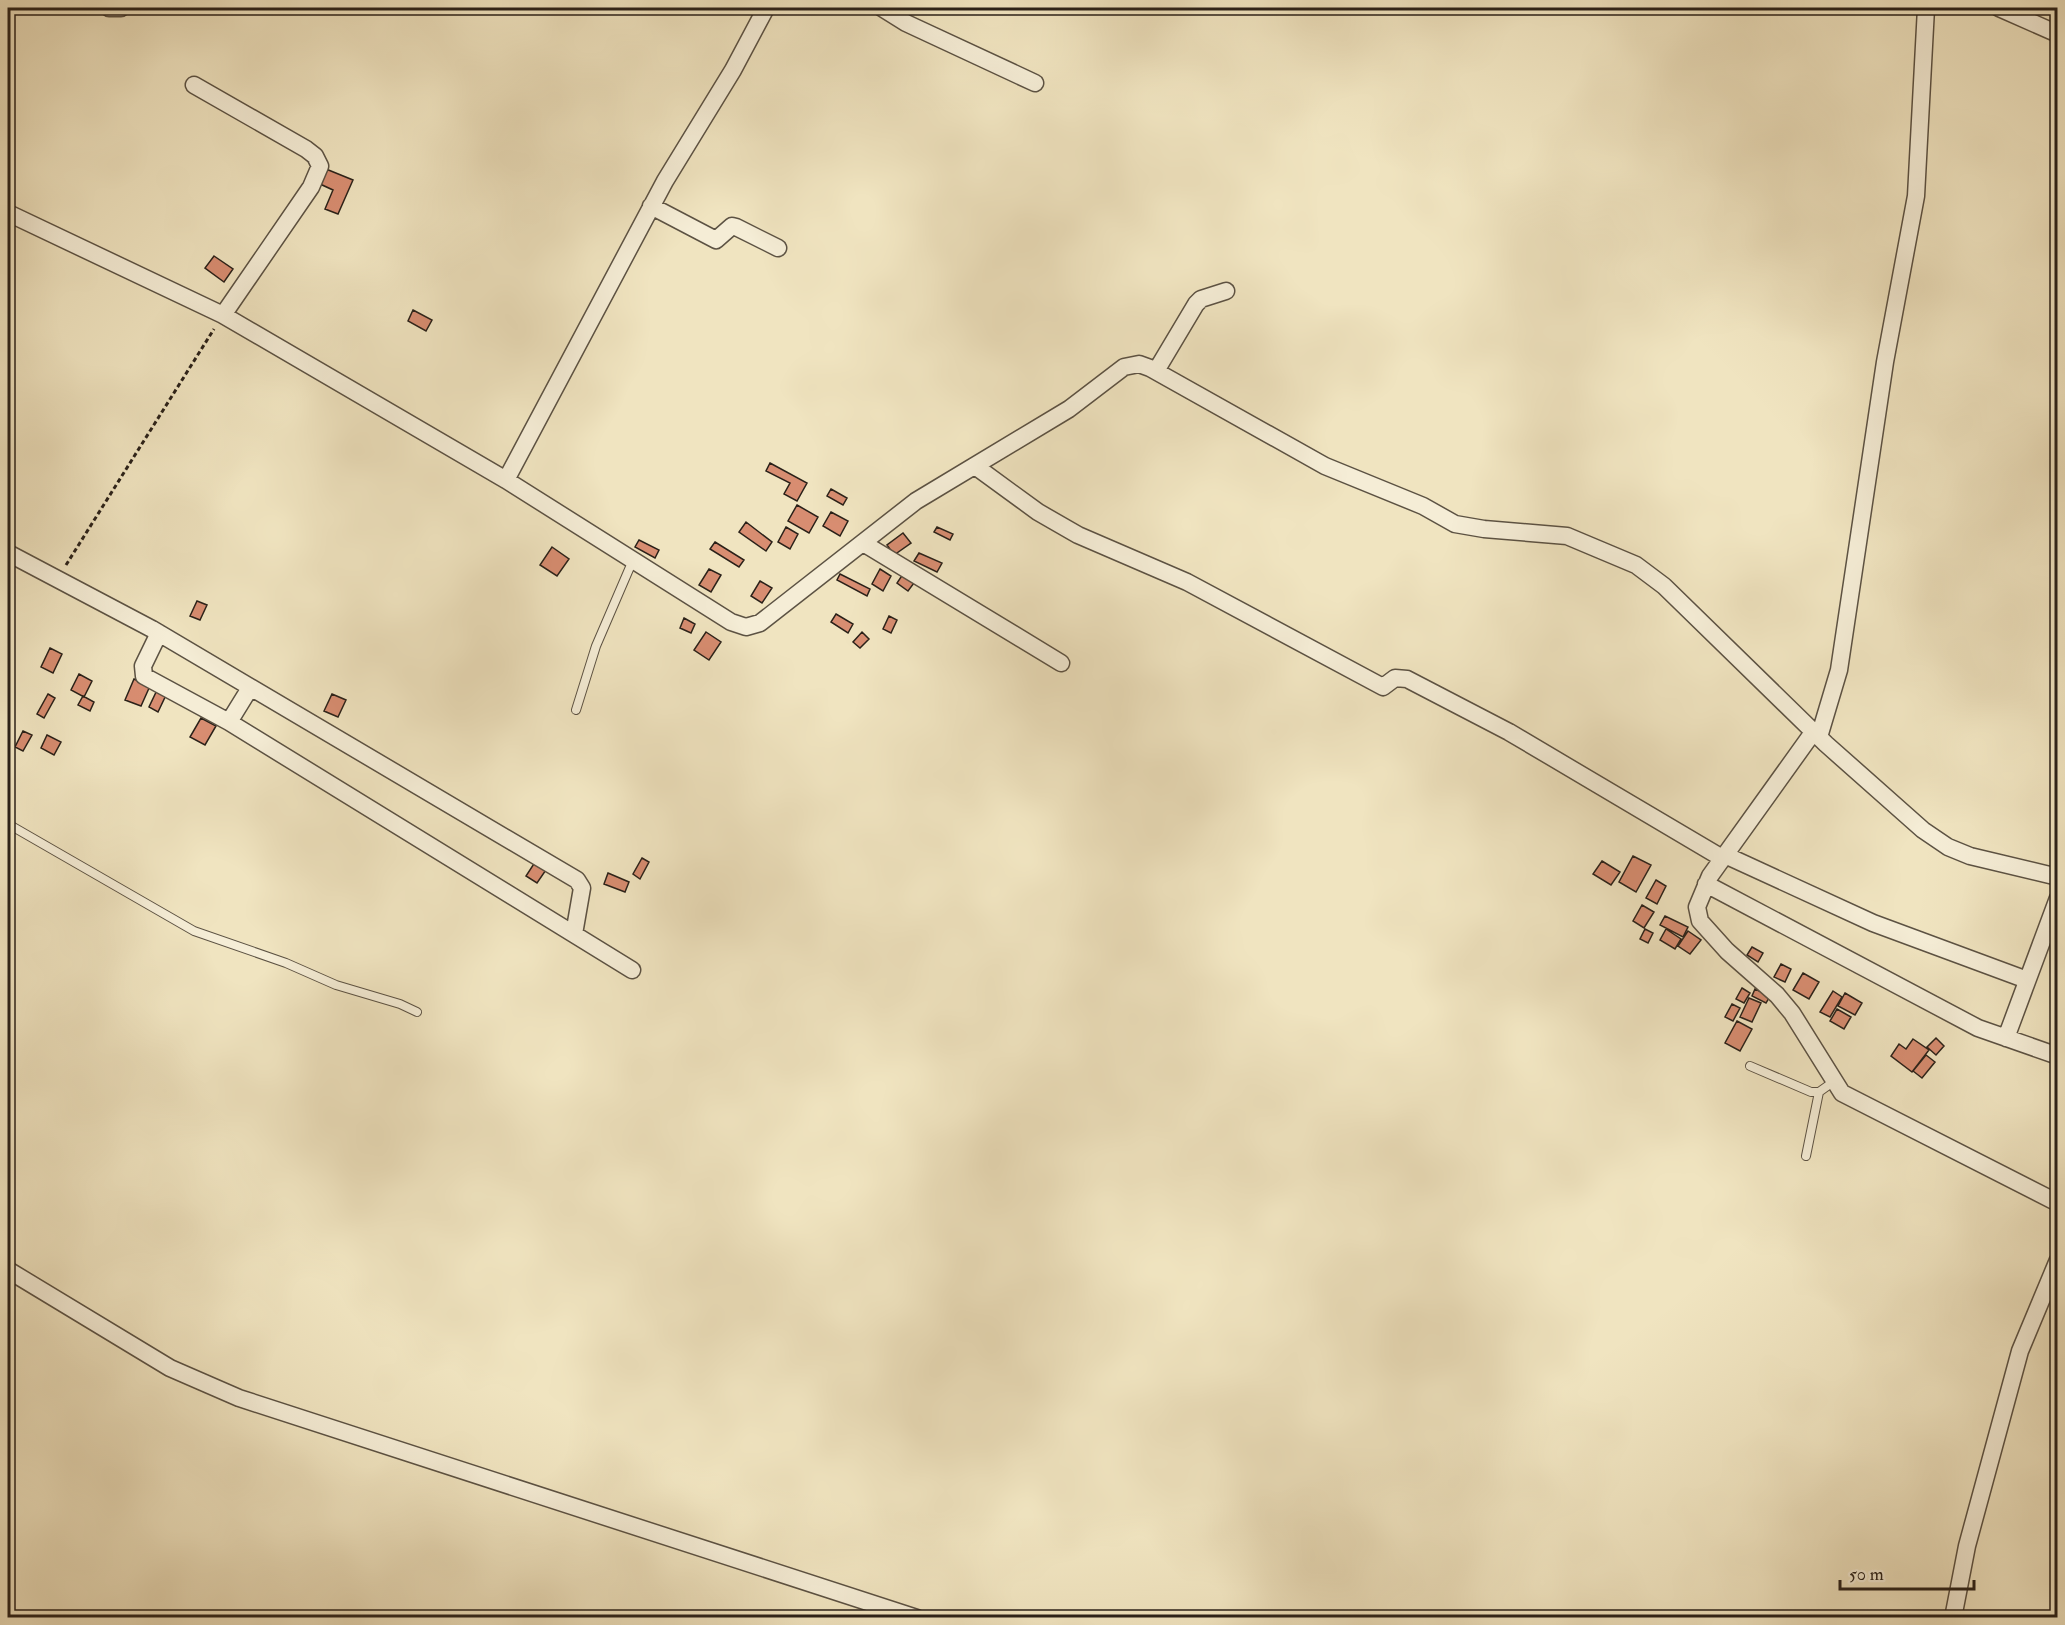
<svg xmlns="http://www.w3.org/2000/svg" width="2065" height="1625" viewBox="0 0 2065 1625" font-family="'IM FELL Double Pica',serif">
  <rect width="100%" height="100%" fill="#f0e4c0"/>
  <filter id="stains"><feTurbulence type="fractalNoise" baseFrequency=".00333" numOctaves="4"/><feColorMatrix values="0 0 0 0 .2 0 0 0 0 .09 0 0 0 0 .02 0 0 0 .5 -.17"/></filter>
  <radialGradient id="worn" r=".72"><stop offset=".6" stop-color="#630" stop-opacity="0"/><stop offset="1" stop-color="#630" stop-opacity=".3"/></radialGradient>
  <!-- building -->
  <path fill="#d88d71" stroke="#2a2119" stroke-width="1.5" d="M326,169L353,180L338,214L325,209L333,190L320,184Z
    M214,256L233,269L224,282L205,268Z
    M413,310L432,320L426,331L408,321Z
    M770,463L807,483L797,501L784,494L790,483L766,471Z
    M831,489L847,498L843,505L827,496Z
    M797,505L818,517L809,533L788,521Z
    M831,512L848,521L840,536L823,526Z
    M746,522L772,542L766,551L739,532Z
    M786,527L798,534L790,549L778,542Z
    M937,527L953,534L950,540L934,532Z
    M903,533L911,543L894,555L887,545Z
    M639,540L659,550L655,558L635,547Z
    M715,542L744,560L739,567L710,549Z
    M552,547L569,559L557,576L540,565Z
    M919,553L942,563L937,572L914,561Z
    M709,569L721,575L711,592L699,585Z
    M880,569L891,576L883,591L872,584Z
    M905,571L917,579L908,591L897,583Z
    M840,574L870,589L867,596L837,580Z
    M760,581L772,588L762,603L751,596Z
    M197,601L207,605L200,620L190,616Z
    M836,614L853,624L848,633L831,622Z
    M889,616L897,620L891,633L883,629Z
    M684,618L695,624L691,633L680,628Z
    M706,632L721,642L709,660L694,650Z
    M862,632L869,639L860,648L853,642Z
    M50,648L62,654L53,673L41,667Z
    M79,674L92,681L84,697L71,690Z
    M134,679L150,686L141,706L125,700Z
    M158,688L167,693L158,712L149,707Z
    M48,694L55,698L44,718L37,714Z
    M332,694L346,700L338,717L324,711Z
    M83,696L94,702L90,711L78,705Z
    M201,718L216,726L205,745L190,737Z
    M23,731L32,735L23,751L15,747Z
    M47,735L61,742L54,755L41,748Z
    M1633,856L1651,865L1636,892L1619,882Z
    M642,858L649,862L640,879L633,874Z
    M537,859L548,867L537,883L526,876Z
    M1602,861L1620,872L1611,885L1593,874Z
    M608,873L629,882L625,892L604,884Z
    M1656,880L1666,886L1657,904L1646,898Z
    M1642,905L1654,912L1644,928L1633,921Z
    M1665,916L1688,927L1683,937L1660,925Z
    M1645,929L1653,933L1648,943L1640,939Z
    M1666,929L1681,939L1675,949L1660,940Z
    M1688,931L1701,940L1690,954L1678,946Z
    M1752,947L1763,953L1758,962L1747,955Z
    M1781,964L1791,969L1785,982L1774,977Z
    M1803,973L1819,982L1809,999L1793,990Z
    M1742,988L1750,993L1744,1003L1736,999Z
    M1755,989L1770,996L1766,1003L1752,996Z
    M1833,991L1842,997L1830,1017L1820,1012Z
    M1845,993L1862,1003L1855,1015L1838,1006Z
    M1749,998L1761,1003L1752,1022L1740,1017Z
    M1732,1004L1740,1008L1733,1021L1725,1017Z
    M1837,1009L1851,1017L1844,1029L1830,1021Z
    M1737,1021L1752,1029L1740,1051L1725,1043Z
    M1936,1038L1944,1046L1936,1055L1927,1047Z
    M1913,1039L1929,1050L1912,1072L1891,1056L1899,1044L1906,1049Z
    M1926,1055L1935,1062L1922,1078L1913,1071Z"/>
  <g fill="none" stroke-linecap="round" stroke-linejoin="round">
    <defs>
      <path id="lane" d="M576,710L596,646L633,560
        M8,824L194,931L286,963L336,985L400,1004L417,1012
        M1750,1066L1811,1092H1819L1833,1082
        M1806,1156L1819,1092"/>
      <path id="street" d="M109,8H121
        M882,8L906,23L1035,83
        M1999,8L2058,34
        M194,85L306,149L315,156L320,166L311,187L223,315
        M651,206L716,240L732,226L736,227L778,248
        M8,213L223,315L506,480L731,622L746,627L760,623L916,501L1069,409L1124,367L1139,364L1150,368L1325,466L1423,506L1455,524L1484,529L1567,536L1636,565L1664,586L1826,744L1923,830L1948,847L1970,856L2058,877
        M1156,371L1196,304L1201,299L1226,291
        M975,466L1038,512L1078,535L1187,582L1383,687L1395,678L1407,679L1509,732L1722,858
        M506,480L665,181L733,70L766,8
        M863,543L1061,663
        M8,553L152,629L577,880L582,888L574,934
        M159,633L143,666L144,676L229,722L632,970
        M229,722L250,688
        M1814,731L1710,876L1697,907L1700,921L1727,951L1777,995L1792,1013L1842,1093L2058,1203
        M1819,737L1839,670L1885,362L1916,196L1926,8
        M1725,855L1873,923L2027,980
        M1706,884L1978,1028L2058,1056
        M2006,1038L2058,898
        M8,1270L170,1368L239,1398L917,1618
        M1953,1618L1967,1546L2020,1351L2058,1260"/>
    </defs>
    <!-- lane casing -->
    <use href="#lane" stroke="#5c5243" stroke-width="10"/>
    <!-- street casing -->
    <use href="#street" stroke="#5c5243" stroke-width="19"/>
    <!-- path -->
    <path stroke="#2a2119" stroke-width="3" stroke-dasharray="4.5 3" stroke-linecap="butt" d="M66,565L214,329"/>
    <!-- lane -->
    <use href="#lane" stroke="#f5edd6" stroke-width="8"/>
    <!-- street -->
    <use href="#street" stroke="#f5edd6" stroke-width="16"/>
  </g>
  <!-- margin -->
  <rect width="2065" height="1625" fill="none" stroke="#f0e4c0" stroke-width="30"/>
  <rect x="9" y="9" width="2047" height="1607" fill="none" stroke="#2a2119" stroke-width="3"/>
  <rect x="15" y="15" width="2035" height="1595" fill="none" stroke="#2a2119" stroke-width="1.5"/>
  <!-- scale -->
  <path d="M1840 1580v9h134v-9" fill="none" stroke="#2a2119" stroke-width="3"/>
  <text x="1849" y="1580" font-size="18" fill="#2a2119" stroke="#f5edd6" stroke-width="4.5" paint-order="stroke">50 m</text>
  <rect width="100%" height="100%" filter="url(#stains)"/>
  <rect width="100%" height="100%" fill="url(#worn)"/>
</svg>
